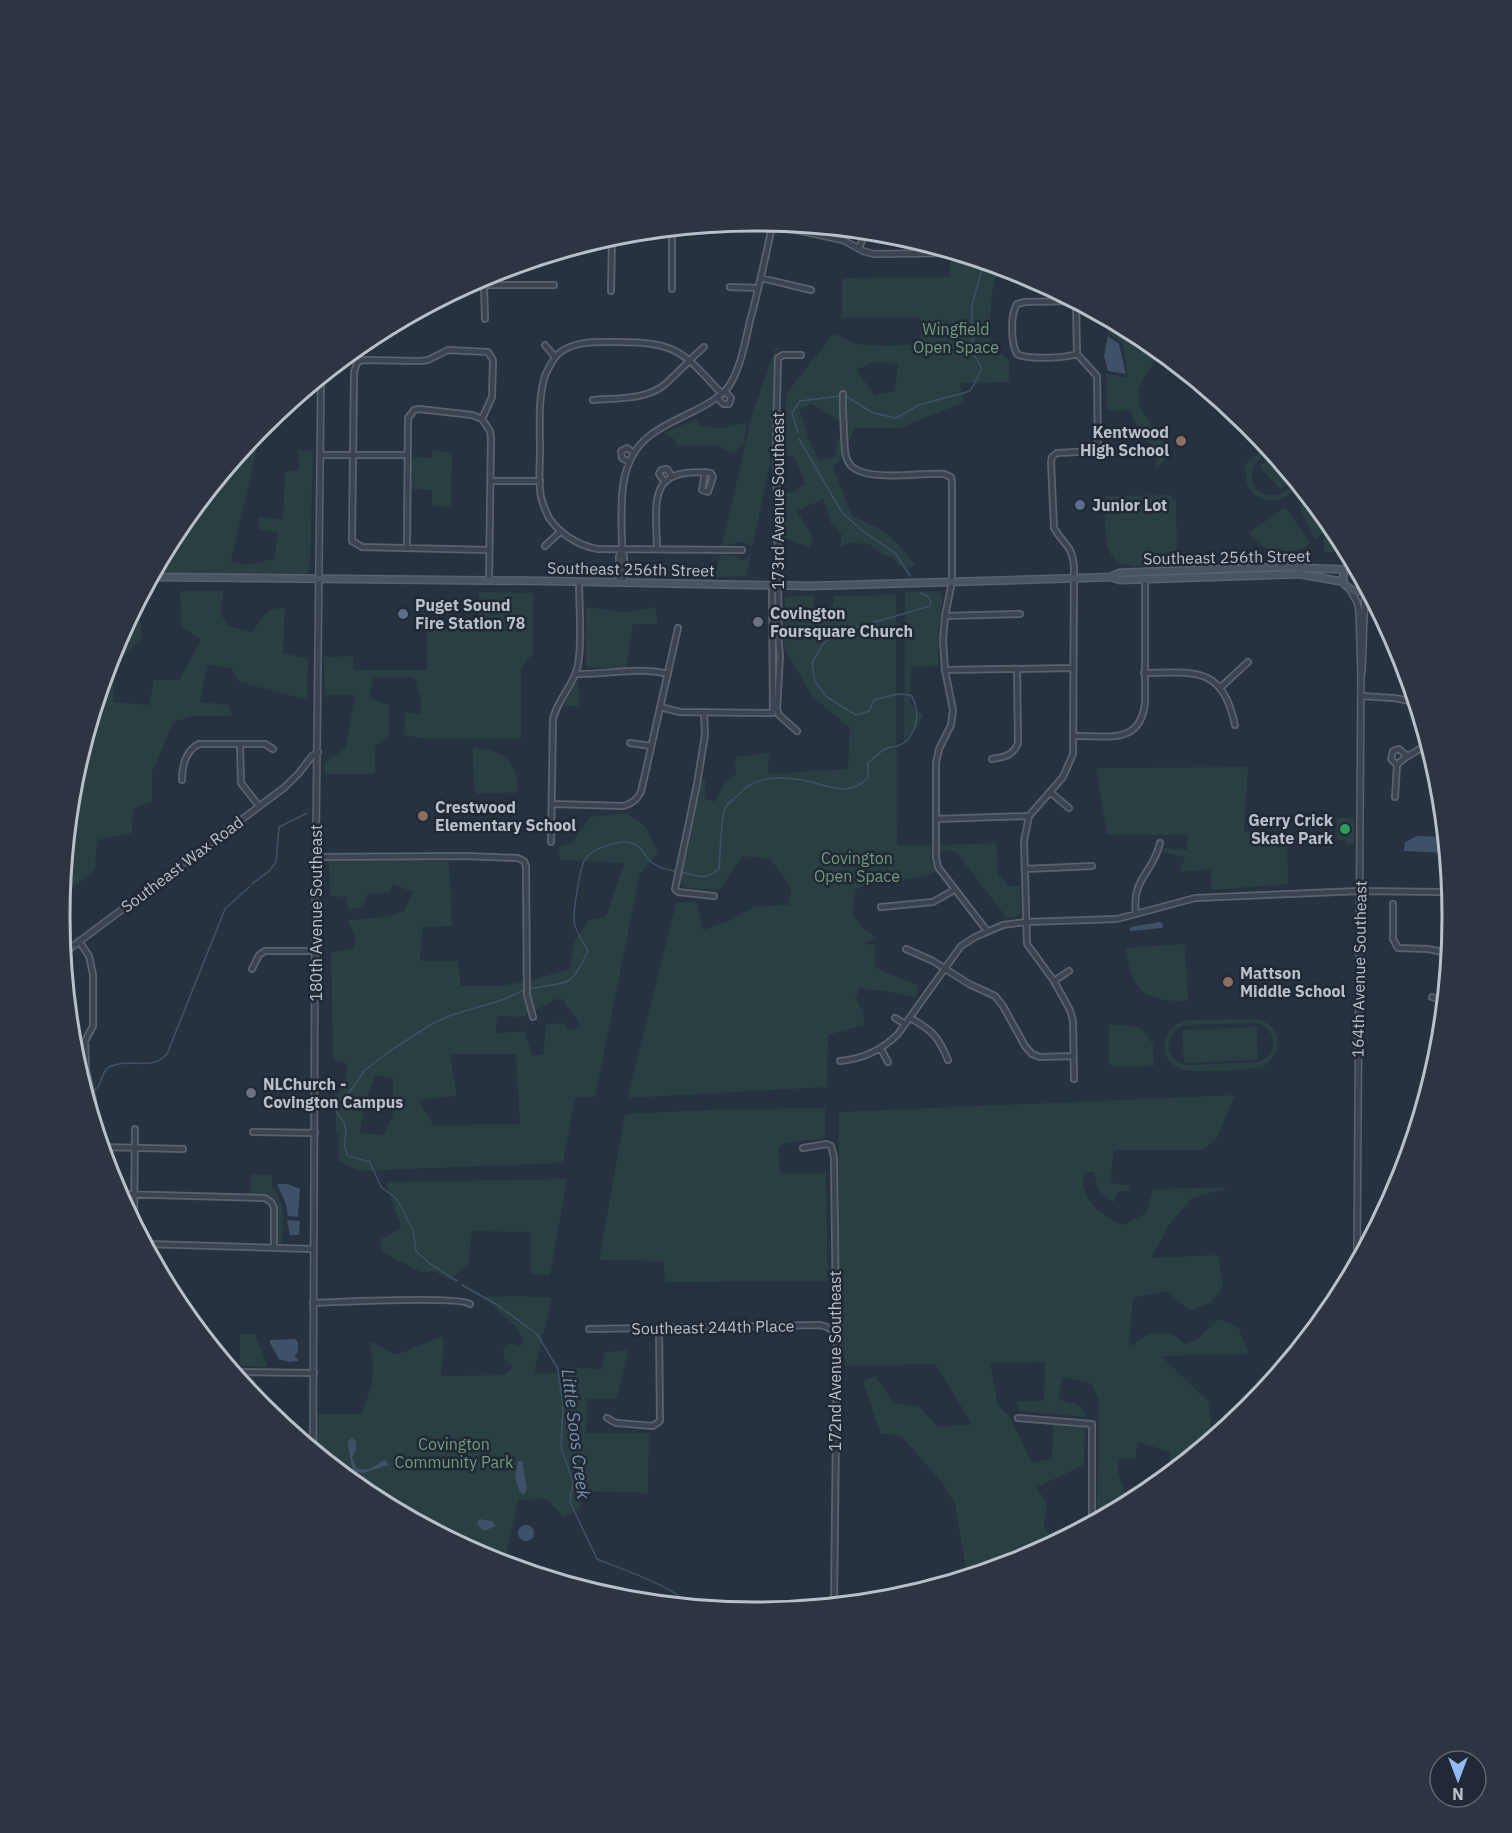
<svg xmlns="http://www.w3.org/2000/svg" width="1512" height="1833" viewBox="0 0 1512 1833" font-family="'IBM Plex Sans',sans-serif">
  <rect width="100%" height="100%" fill="#273240"/>
  <!-- green -->
  <path fill="#293f41" fill-rule="evenodd" d="M960,257H967L1000,267C988,293 990,323 991,352H999L1009,361V382L960,383L964,402L900,428H855L840,460L833,467L852,516C887,530 893,537 916,566L901,569L893,558L882,554L869,544L849,543L840,548L842,535L831,523L823,499L797,511L813,537L810,548L782,537V493L793,492L805,484L795,458L783,453L786,394L834,333L856,344L887,346L921,344L920,317L842,318V278L950,277V262H957ZM874,362L898,364L895,391L875,395L856,370ZM812,404L838,420L840,436L834,457L819,461L809,440L799,410Z
    M1104,318L1143,338L1163,354L1157,357L1138,389L1139,406L1162,441L1165,460L1155,470C1161,449 1150,447 1140,432C1136,426 1133,417 1130,410L1107,411L1106,373L1128,378L1123,344L1107,332Z
    M777,344L775,440L752,548C738,536 738,546 722,546L753,411Z
    M696,419L700,426L721,428L746,423L744,442L734,454L718,446L677,445L674,439L664,433Z
    M262,426L231,561L246,565L274,559L278,533L259,530L258,517L283,519L285,472L299,470L298,450L313,451L310,565L307,574L154,573L177,530Z
    M1266,446L1270,450C1264,455 1256,461 1253,468C1247,482 1260,498 1276,495C1284,494 1289,487 1295,482L1298,486C1294,490 1289,495 1283,498C1270,505 1252,498 1247,484C1245,477 1248,471 1243,466Z
    M432,451L452,452L451,507L432,506V490L412,489L411,457L432,458Z
    M1273,454L1293,479L1281,490L1259,466Z
    M1170,495L1176,501L1177,544L1174,563C1161,564 1135,568 1122,564C1100,557 1106,514 1106,496Z
    M1309,499L1335,530L1346,552H1324V532L1315,540L1299,506Z
    M1285,507L1311,544C1288,558 1265,554 1249,533Z
    M751,553L746,576L715,577L720,554L733,555L743,560L747,559Z
    M180,591H223L221,615L229,626L251,632L269,610L285,607L283,653L308,659L307,700L239,682L231,668L207,665L200,702L229,705L232,716H192L174,722L152,772V801L133,809L132,833L97,840L95,869L62,898L73,780L113,650L138,604L142,639L116,664L113,702L149,705L154,680H179L201,640L182,627Z
    M938,591L943,596L939,627L938,666L911,667L910,703L923,715L918,727L904,739L905,592Z
    M479,592L533,593V653L521,669V739H427L404,735L405,712L420,714L421,699L414,677H373L369,698L389,705V735L375,747V774H325V763L346,747L355,695H324V657L353,656L354,670H427V629L479,627Z
    M814,595V614L830,619L834,596L896,595L897,846L931,845V860L936,872L924,877L890,881L874,880L856,890C850,917 853,922 876,937L865,944L875,945L874,967L919,986L915,998L896,993L860,988L855,999L863,1011L864,1025L828,1035L827,1087L628,1098L676,903L696,901L703,930L729,921L753,907L789,905L791,887L770,859L742,856L720,890L684,888L680,883L701,781L706,778L705,798L715,802L724,783L736,774L735,757L769,753L768,774L848,769L850,728L812,696L784,648L785,597Z
    M586,607L624,612L655,607L658,624H633L626,669L586,667Z
    M578,680L579,706H563Z
    M473,748C503,749 518,762 518,792L477,794L474,791Z
    M1248,767L1244,831L1287,836L1288,884L1211,890V869L1180,872L1185,857L1162,852L1164,848L1187,850L1188,835H1107L1096,768Z
    M627,813L646,827L658,853L640,874L595,1097H575L563,1163L359,1171L338,1161L339,1136L336,1133V1095L343,1090L348,1064L333,1060L331,952L352,949L356,940L348,920L387,917L404,911L413,892L393,884L389,893H368L363,907L348,910L346,897L330,896L329,861H449L452,926L423,927L420,961H458L461,986H501L532,980L569,969L575,940L589,920L606,916L624,863L560,860L559,847L572,843L590,817ZM557,999H562L581,1025L570,1031L564,1023L546,1024L543,1054L532,1056L525,1031L496,1033L497,1016L522,1017ZM450,1054H516L520,1124L434,1125L418,1100L457,1096ZM375,1075L393,1078V1116L383,1135L360,1133L365,1103Z
    M1337,818H1354V844H1347V840H1337Z
    M996,843L998,873L1008,886H1020L1021,913L1018,916L1007,918L955,851H940V845Z
    M1183,944L1185,947L1188,1001C1146,1002 1130,992 1126,948Z
    M1257,1019C1283,1026 1284,1052 1263,1067C1251,1070 1188,1074 1178,1068C1154,1056 1164,1023 1188,1020ZM1256,1023C1278,1029 1279,1054 1258,1062L1185,1065C1164,1058 1163,1034 1184,1025Z
    M1109,1024L1139,1027L1153,1044L1154,1066L1113,1067L1109,1064Z
    M1257,1027L1258,1060L1184,1063L1182,1030Z
    M1420,1072H1433L1423,1104Z
    M1235,1095L1217,1138L1202,1150H1114L1110,1183L1129,1185V1191L1117,1192L1113,1203L1098,1190L1094,1172L1084,1173C1084,1177 1082,1184 1084,1188C1088,1205 1107,1219 1123,1225L1146,1213L1153,1189L1231,1187L1192,1198L1169,1225L1151,1258L1218,1255L1223,1286L1212,1302L1191,1311L1165,1291L1133,1298L1129,1347L1150,1333L1173,1334L1184,1344L1196,1340L1219,1319L1238,1327L1249,1354L1161,1356L1209,1402L1212,1438L1170,1473V1452L1138,1442L1135,1459L1118,1458V1471L1128,1503L1097,1520L1099,1402L1092,1384L1063,1377L1058,1399L1081,1406L1086,1417L1019,1411L1017,1401H1044L1045,1362L990,1363L998,1405L1010,1417L1032,1463L1052,1458L1053,1422L1085,1427L1084,1465L1037,1487L1047,1504L1044,1528L1056,1541L1022,1560L967,1576L955,1504L942,1483L902,1437L880,1433L863,1381L875,1376L895,1403L918,1406L938,1427L972,1424L935,1364L846,1366L839,1332V1112Z
    M825,1108V1138L784,1143L778,1148L780,1173H826L828,1281L665,1282L663,1261L599,1260L625,1114L728,1109Z
    M251,1174L272,1175V1187C287,1206 282,1220 282,1243H278L277,1240V1208C272,1195 263,1196 250,1196Z
    M567,1179L550,1275L531,1274L530,1232L472,1231L468,1266L448,1280L435,1271L423,1273L382,1252L381,1239L401,1228L386,1182Z
    M518,1296L552,1298L534,1373H557L564,1367L601,1369L605,1352L628,1350L617,1399H587L586,1433H649L648,1493L579,1491L581,1508L564,1517L546,1499L518,1500L504,1564L489,1559L369,1495L317,1452V1414H361L372,1385L373,1358L369,1344L372,1342L394,1354H399L442,1336L444,1341L441,1376L504,1375L513,1367L504,1358L503,1348L509,1343L521,1346L523,1340L515,1326L483,1297Z
    M240,1334H255L268,1367L240,1366Z"/>
  <!-- water -->
  <path fill="#3e5168" d="M1108,336L1119,344L1126,374L1108,371L1104,356Z
    M1417,836L1444,837L1446,853L1404,851L1405,842Z
    M1160,922L1163,924L1162,928L1131,931L1129,929L1131,927Z
    M277,1184H288L300,1189L298,1217L288,1216L286,1204Z
    M287,1220L300,1221L299,1235H290Z
    M295,1339L298,1342V1352L294,1356L298,1359V1361L289,1362L279,1359L270,1343V1340Z
    M352,1438L356,1441V1449L352,1458L357,1468C368,1473 376,1465 384,1460L387,1461L388,1465L363,1473L353,1472L348,1446V1441Z
    M518,1461H522L527,1488L524,1495L519,1491L515,1477Z
    M479,1519L492,1521L496,1526L484,1531L477,1524Z
    M518 1533a8 8 0 1 1 16 0a8 8 0 1 1-16 0Z"/>
  <g fill="none" stroke-linecap="round" stroke-linejoin="round">
    <!-- stream -->
    <path stroke="#3e5168" stroke-width="1.5" d="M847,397L873,413L896,418L919,405L970,391L982,369L973,353L972,323V305L984,262
      M798,432L792,413L800,401L841,396
      M799,439L843,514L863,531L896,554L910,576
      M681,872C699,876 703,881 719,869C720,855 721,819 725,808C727,804 734,799 738,795C755,776 778,776 802,780C826,784 847,799 868,778V763C873,759 880,751 887,748C895,746 902,746 908,739C919,727 919,707 911,695L897,694L874,700L869,711L856,715L828,698L815,682L812,663L823,644L837,633L930,606L931,601L927,596L920,593
      M252,884L269,871L276,862L279,827L307,813
      M530,989C568,979 568,993 588,951C583,942 575,931 574,921C573,912 580,869 584,861C591,848 621,838 634,844C642,847 644,855 650,861C657,867 666,870 675,871
      M86,1095C90,1092 95,1090 98,1087C102,1081 102,1071 109,1067C128,1057 151,1072 167,1054L225,909L249,887
      M457,1281L429,1263L416,1251L413,1230L397,1199L381,1187L370,1162L348,1156C341,1143 348,1138 345,1126C343,1117 334,1114 335,1103L346,1097L365,1070L387,1053L430,1025L449,1016L502,1000L524,990
      M462,1285L496,1304L537,1334L558,1369L563,1406L561,1448L573,1481L570,1502L597,1559C616,1567 682,1589 688,1606"/>
    <defs>
      <path id="minor" d="M672,229V289
        M915,241L916,253
        M859,248L866,231
        M761,278L811,290
        M469,285H554
        M484,285L485,319
        M730,287L758,288
        M611,291L612,236
        M1074,301L1025,302L1017,304C1010,315 1011,343 1017,354C1028,360 1064,358 1077,354
        M545,345L555,357
        M722,394C683,352 677,342 618,342C597,342 573,340 557,355C552,361 546,372 544,379C538,402 540,428 540,451C540,466 538,482 541,497C543,504 546,512 549,518C560,534 579,546 598,549L742,550
        M843,394C842,408 844,422 844,436C845,443 844,453 847,459C856,486 922,471 944,474L951,477L952,483V582L945,616L943,641L945,670L953,710L951,725L939,749L936,763V857L938,867L987,931
        M717,397L723,404H729L731,398L725,391
        M593,400C615,398 644,400 663,386C677,374 690,359 704,347
        M320,455H407
        M629,462L622,458L621,451L627,448L634,453
        M491,481H540
        M665,482L659,474L661,470L667,469L672,476
        M545,546L561,531
        M407,548L408,418L414,410L419,409L472,415L482,419
        M622,549C622,511 615,464 648,437C660,427 674,421 688,414C702,407 719,399 729,386C741,367 745,342 750,321C759,288 766,255 773,222
        M657,549C656,501 647,466 711,473L713,477L708,492L702,490L705,472
        M489,550L362,547L352,541L354,372L357,363L361,360L421,361L428,360L448,350L488,352L493,360L492,397L482,419L490,431L491,438L489,580
        M619,582V556L622,549L624,557V583
        M945,616L1020,614
        M945,670L1073,668
        M1144,673C1196,672 1222,666 1235,725
        M576,674C607,675 637,666 668,674
        M1221,687L1248,662
        M1361,696L1394,698L1415,702
        M660,707L680,712L773,713L772,586
        M704,712L705,735L697,784L675,889L678,892L714,896
        M797,731L779,715L777,709L780,656L779,645L776,439L778,358L783,355H801
        M1073,736C1107,735 1140,746 1145,703V578
        M630,743L651,746
        M240,744L241,783L259,806
        M992,759C1004,757 1013,756 1018,743L1017,669
        M1397,765L1391,759L1393,751L1399,749L1407,756
        M182,780C182,766 186,750 199,744H265L273,749
        M1050,792L1069,808
        M1395,797L1397,765C1406,754 1419,753 1427,742
        M552,804L623,806C632,804 637,800 641,792L678,628
        M936,819L1029,816
        M551,842L553,719C557,701 570,689 576,672C583,653 579,605 579,582
        M316,857L465,856L518,858L524,861L526,866L527,995L533,1017
        M1025,869L1092,866
        M1393,904V939L1398,948L1428,949L1448,953
        M881,907L933,902L954,890
        M1136,914C1131,878 1153,874 1160,843
        M79,941L89,956L93,975V1026L85,1041L86,1070L93,1100
        M906,949L933,961L969,984L995,996L1003,1006L1025,1046L1032,1054L1040,1057L1073,1056
        M252,969L259,955L265,951H315
        M1054,981L1069,971
        M1432,997L1444,1001
        M895,1018L905,1024
        M910,1018C932,1030 938,1036 948,1060
        M881,1049L888,1062
        M840,1061C863,1059 881,1051 898,1034L961,946L975,937L1003,925L1026,922L1117,919L1195,898L1360,891L1441,892L1450,894
        M1074,1079L1073,1021L1070,1010L1054,981L1027,944L1024,841L1029,816L1063,777L1073,754L1074,567C1072,544 1064,546 1054,528L1051,462L1052,457L1057,453L1098,451L1097,376L1077,354L1076,302
        M253,1132L315,1133
        M102,1147L183,1149
        M803,1148L827,1144L831,1146L834,1157L836,1319L834,1332L837,1342L834,1605
        M119,1194L265,1198L271,1202L274,1208V1248
        M134,1223L135,1129
        M146,1244L313,1249
        M313,1303C336,1302 459,1296 470,1304
        M589,1329L820,1325L827,1327L834,1332
        M234,1372L314,1373
        M607,1418L616,1423L653,1426L660,1421L659,1328
        M1018,1418L1092,1424V1522"/>
      <path id="tertiary" d="M717,224L773,225L843,240L863,251L874,254L953,253
        M1350,590L1357,602L1359,611L1361,675L1357,1262
        M1362,671L1365,591
        M64,953L285,787L299,773L312,756L318,752
        M313,1449L315,930L321,377"/>
      <path id="secondary" d="M1353,563C1344,568 1341,576 1345,585L1355,592L1367,590
        M152,577L545,581L810,586L1083,578L1110,577L1120,580L1300,574L1344,582
        M1110,577L1119,573C1173,571 1227,568 1281,567C1302,567 1324,570 1345,569"/>
    </defs>
    <!-- minor casing -->
    <use href="#minor" stroke="#59626d" stroke-width="8"/>
    <!-- tertiary casing -->
    <use href="#tertiary" stroke="#59626d" stroke-width="8"/>
    <!-- secondary casing -->
    <use href="#secondary" stroke="#59626d" stroke-width="9"/>
    <!-- minor -->
    <use href="#minor" stroke="#3b4450" stroke-width="4.5"/>
    <!-- tertiary -->
    <use href="#tertiary" stroke="#3b4450" stroke-width="5"/>
    <!-- secondary -->
    <use href="#secondary" stroke="#4a5463" stroke-width="6"/>
  </g>
  <!-- markers -->
  <g fill="#8d6e63" stroke="#202935" stroke-width="2">
    <circle cx="1181" cy="441" r="6"/>
    <circle cx="423" cy="816" r="6"/>
    <circle cx="1228" cy="982" r="6"/>
  </g>
  <g fill="#5c6f8a" stroke="#202935" stroke-width="2">
    <circle cx="1080" cy="505" r="6"/>
    <circle cx="403" cy="614" r="6"/>
  </g>
  <g fill="#6b7280" stroke="#202935" stroke-width="2">
    <circle cx="758" cy="622" r="6"/>
    <circle cx="251" cy="1093" r="6"/>
  </g>
  <circle fill="#2e9e5b" stroke="#202935" stroke-width="2" cx="1345" cy="829" r="6"/>
  <g text-anchor="middle" dominant-baseline="central" stroke-width="5" stroke-linejoin="round" paint-order="stroke">
    <!-- park labels -->
    <g font-size="16" fill="#719a79" stroke="#202935">
      <text x="956" y="329">Wingfield<tspan x="956" dy="18">Open Space</tspan></text>
      <text x="857" y="858">Covington<tspan x="857" dy="18">Open Space</tspan></text>
      <text x="454" y="1444">Covington<tspan x="454" dy="18">Community Park</tspan></text>
    </g>
    <!-- poi labels -->
    <g font-size="16" font-weight="bold" fill="#b8c0ca" stroke="#202935" text-anchor="start">
      <text x="1169" y="432" text-anchor="end">Kentwood<tspan x="1169" dy="18">High School</tspan></text>
      <text x="1092" y="505">Junior Lot</text>
      <text x="415" y="605">Puget Sound<tspan x="415" dy="18">Fire Station 78</tspan></text>
      <text x="770" y="613">Covington<tspan x="770" dy="18">Foursquare Church</tspan></text>
      <text x="435" y="807">Crestwood<tspan x="435" dy="18">Elementary School</tspan></text>
      <text x="1333" y="820" text-anchor="end">Gerry Crick<tspan x="1333" dy="18">Skate Park</tspan></text>
      <text x="1240" y="973">Mattson<tspan x="1240" dy="18">Middle School</tspan></text>
      <text x="263" y="1084">NLChurch -<tspan x="263" dy="18">Covington Campus</tspan></text>
    </g>
    <!-- street labels -->
    <g font-size="16" fill="#b8c0ca" stroke="#202935">
      <text transform="translate(778 501) rotate(-90)">173rd Avenue Southeast</text>
      <text transform="translate(1227 557) rotate(-1)">Southeast 256th Street</text>
      <text transform="translate(631 569) rotate(1)">Southeast 256th Street</text>
      <text transform="translate(182 864) rotate(-37)">Southeast Wax Road</text>
      <text transform="translate(316 913) rotate(-90)">180th Avenue Southeast</text>
      <text transform="translate(1359 969) rotate(-89)">164th Avenue Southeast</text>
      <text transform="translate(713 1327) rotate(-1)">Southeast 244th Place</text>
      <text transform="translate(835 1361) rotate(-90)">172nd Avenue Southeast</text>
    </g>
    <!-- water labels -->
    <g font-size="18" font-style="italic" fill="#7a91ab" stroke="#202935">
      <text transform="translate(576 1434) rotate(83)">Little Soos Creek</text>
    </g>
  </g>
  <!-- crop -->
  <path d="M0 0H1512V1833H0ZM755 231H757A685 685 0 0 1 1442 916V917A685 685 0 0 1 757 1602H755A685 685 0 0 1 70 917V916A685 685 0 0 1 755 231Z" fill="#2c3541" fill-rule="evenodd"/>
  <path fill="none" stroke="#b8c0ca" stroke-width="3" d="M755 231H757A685 685 0 0 1 1442 916V917A685 685 0 0 1 757 1602H755A685 685 0 0 1 70 917V916A685 685 0 0 1 755 231Z"/>
  <!-- north arrow -->
  <g transform="translate(1458 1779) rotate(180)"><circle r="28" fill="#202935" stroke="#5d6571" stroke-width="1.5"/>
  <path d="M0-4.5L10 22L0 15L-10 22Z" fill="#94bbf3"/>
  <text y="-9" font-size="16" font-weight="bold" text-anchor="middle" fill="#b8c0ca">N</text>
  </g>
</svg>
